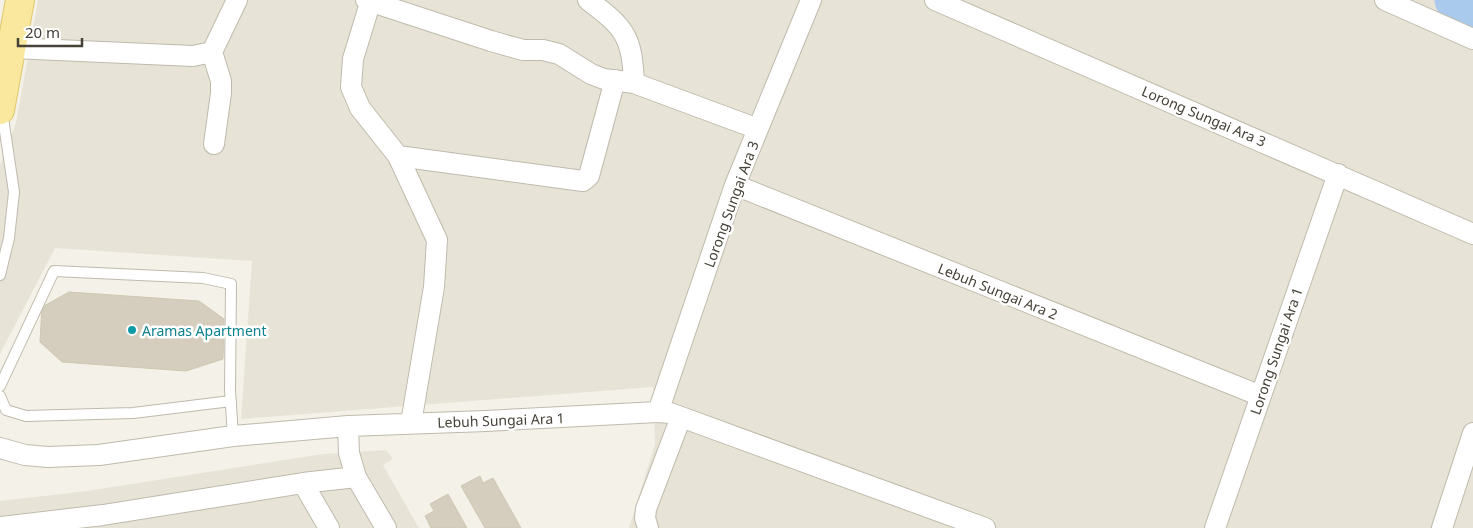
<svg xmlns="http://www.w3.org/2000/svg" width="1473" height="528" viewBox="0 0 1473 528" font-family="'Noto Sans',sans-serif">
  <rect width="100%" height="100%" fill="#f4f1e9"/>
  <!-- residential -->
  <path fill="#e7e4d7" d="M38,0H1473V528H629L655,444L653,387L241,419L252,261L55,248L0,354V165L16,123Z
    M386,450L393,459L383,465L419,528H0V501L87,491L323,454Z"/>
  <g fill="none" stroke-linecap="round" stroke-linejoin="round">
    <!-- river -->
    <path stroke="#a9caed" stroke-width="39" d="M1454,0L1473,9"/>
  </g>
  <!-- building -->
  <path fill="#d5cebf" stroke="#cfc7b2" d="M69,292L199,301L224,319L223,359L186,371L62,362L40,342L42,307Z
    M480,476L483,483L493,478L521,528H485L461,486Z
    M448,494L467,528H431L425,516L434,511L430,504Z"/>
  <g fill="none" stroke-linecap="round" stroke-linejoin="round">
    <defs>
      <path id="lane" d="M0,275L9,238L14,192L2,111
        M0,386L54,271L203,278L231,284L230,390L233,436
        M0,396L6,410L26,416L133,413L231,401"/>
      <path id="street" d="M366,0L491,41L523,50H543L559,54L591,74L604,79L634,83L758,129
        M371,0L353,59L351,87L360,108L398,156L437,240L434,287L411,423
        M588,0C625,28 632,36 634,83
        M935,0L1473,234
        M1385,0L1473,39
        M12,48L193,56L212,52
        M214,144L221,93V81L212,52L237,0
        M398,156L583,181L589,176L615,80
        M735,185L1261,396
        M658,412L735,185L811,0
        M348,426L349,453L356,477L386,528
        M0,448L25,455L48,457L99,455L233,436L348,426L486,421L658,412L670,413L681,417L985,528
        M303,483L329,528
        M0,527L103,515L303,483L356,477
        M648,528L645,518L646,509L681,417
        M1215,528L1338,174
        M1442,528L1473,433"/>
      <path id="primary" d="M0,110L20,0"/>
    </defs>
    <!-- lane casing -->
    <use href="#lane" stroke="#bfbaac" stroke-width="12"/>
    <!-- street casing -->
    <use href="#street" stroke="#bfbaac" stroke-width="22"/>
    <!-- primary casing -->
    <use href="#primary" stroke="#dec76d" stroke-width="30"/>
    <!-- lane -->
    <use href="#lane" stroke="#fff" stroke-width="10"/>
    <!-- street -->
    <use href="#street" stroke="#fff" stroke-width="20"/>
    <!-- primary -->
    <use href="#primary" stroke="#f9e89d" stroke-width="28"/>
  </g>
  <!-- markers -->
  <circle fill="#0f9aa8" stroke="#fff" stroke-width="2" cx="132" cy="330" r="5"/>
  <g text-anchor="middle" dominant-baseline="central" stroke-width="5" stroke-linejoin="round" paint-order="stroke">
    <!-- street labels -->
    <g font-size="14" fill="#474238" stroke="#fff">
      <text transform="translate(1204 116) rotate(23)">Lorong Sungai Ara 3</text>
      <text transform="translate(731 204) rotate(-70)">Lorong Sungai Ara 3</text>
      <text transform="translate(998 291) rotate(22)">Lebuh Sungai Ara 2</text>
      <text transform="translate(1276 351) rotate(-71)">Lorong Sungai Ara 1</text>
      <text transform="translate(501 420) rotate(-2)">Lebuh Sungai Ara 1</text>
    </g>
    <!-- culture labels -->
    <g font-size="14" fill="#0d838f" stroke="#fff" text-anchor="start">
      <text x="142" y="330">Aramas Apartment</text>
    </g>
  </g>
  <!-- scale -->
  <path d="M18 38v8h64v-8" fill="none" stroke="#474238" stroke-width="2.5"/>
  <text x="25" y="38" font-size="15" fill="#474238" stroke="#ffffff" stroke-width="4" paint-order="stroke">20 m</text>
</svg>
